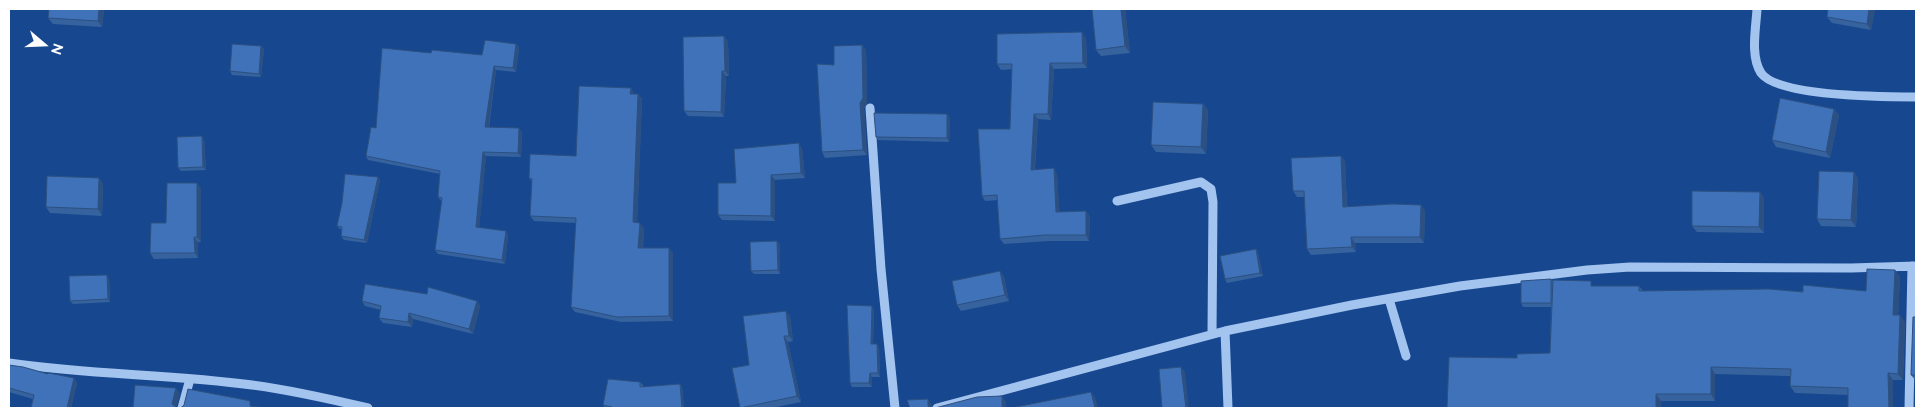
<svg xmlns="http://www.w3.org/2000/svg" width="1925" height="417" viewBox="0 0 1925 417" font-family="Raleway,sans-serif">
  <rect width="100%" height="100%" fill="#17488f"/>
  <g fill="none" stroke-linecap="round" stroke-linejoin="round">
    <!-- minor -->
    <path stroke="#a4c4f0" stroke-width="9" d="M1757,9C1756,28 1750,56 1761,73C1778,97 1886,97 1916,97
      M870,108L881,269L895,408
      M1117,201L1201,182L1211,189L1213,202L1212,334
      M1389,299L1406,356
      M1225,331L1228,408
      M9,363C90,375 171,374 252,385C291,390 330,399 368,408
      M182,408L190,379
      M937,408L1225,331L1352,305L1460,286L1587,270L1630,267L1851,268L1916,266
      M1909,408L1912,266"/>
  </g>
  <!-- wall -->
  <path fill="#36629e" d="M49,9H104L102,27L53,24L48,18Z
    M1125,9L1130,53L1101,56L1096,50Z
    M1828,9H1875L1871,30L1832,23L1827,17Z
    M724,36L728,42L729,76H726L724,117L688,116L684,111Z
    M1086,38L1087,68L1054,69L1051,120L1038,119L1035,169L1057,174L1059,212L1086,211L1090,217L1089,241H1049L1004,244L1000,239L998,200L985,201L982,196L1010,129L1012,69L1001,70L997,64Z
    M516,44L519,48L516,72L496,70L489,128L522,132L521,157L486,156L479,228L506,231L508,235L505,264L438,254L435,250L442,201H441L438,197L440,174L368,160L366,156L376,128L431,53L482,55Z
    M862,45L866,50L867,103L864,108L867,155L825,158L822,152L834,65Z
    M261,46L264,49L261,77L232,75L230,71Z
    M631,88L634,94H638L642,99L637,223L644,228L643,248L673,253V321L621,322L575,312L571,307L576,223L534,221L530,216L532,182L529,178L576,156Z
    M1203,104L1208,110L1206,154L1156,152L1151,145Z
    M1834,109L1839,115L1830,158L1776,147L1772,140Z
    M950,117L949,142L878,140L876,137Z
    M204,139L206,170L181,171L178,168Z
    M802,148L805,178L775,180V221L722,220L718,215L736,183Z
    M1341,156L1345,161L1347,206L1425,210L1424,243H1355L1356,252L1311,255L1307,249L1304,197H1297L1293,191Z
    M378,177L380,180L367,243L344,240L341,236L342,230L340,229L337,226Z
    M99,178L103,184L102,216L50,213L46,207Z
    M1858,178L1856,227L1821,226L1817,219Z
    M201,188V242H198V258L154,259L150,253L166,223Z
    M1760,192L1764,198V233L1697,232L1692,226Z
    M780,244V274H754L751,271Z
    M1256,249L1258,253L1263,276L1227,283L1225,279Z
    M1895,270L1900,277L1898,315L1905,322L1903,380H1893V408H1848V395L1795,393L1790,386V376L1715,374V401H1661L1517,358L1550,353L1551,307H1523L1521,303L1551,279L1553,281L1595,286H1639L1643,291H1866Z
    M1000,271L1004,277L1009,301L961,311L957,305Z
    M109,278L110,302L73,304L70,301Z
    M362,301H477L480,306L473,334L413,319L412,327L383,323L379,318L381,310L365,306Z
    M874,309L873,344L879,347L880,377H872V387H852L850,383Z
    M790,316L793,341L788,342L801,402L771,408H740Z
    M1916,317V381L1911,375Z
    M9,365L48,374L74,378L77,383L71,408H31L33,399L9,392Z
    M640,382L643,385V387L680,384L682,387L684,408H605L603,405Z"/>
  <!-- shaded-wall -->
  <path fill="#2c5081" d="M99,9H104L102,27L98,21Z
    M1121,9H1125L1130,53L1125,46Z
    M1869,9H1875L1871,30L1867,24Z
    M1082,32L1086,38L1087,68L1083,63Z
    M724,36L728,42L729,76L725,71Z
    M516,44L519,48L516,72L513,68Z
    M862,45L866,50L867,103L864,108L867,155L863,150L860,103Z
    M261,46L264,49L261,77L259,74Z
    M1050,63L1054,69L1051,120L1048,114Z
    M494,66L496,70L488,131L485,127Z
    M722,71L726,76L724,117L721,112Z
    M631,88L634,93V99L630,94Z
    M638,94L642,99L637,228L633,222Z
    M1203,104L1208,110L1206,154L1201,147Z
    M1834,109L1839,115L1830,158L1826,152Z
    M947,114L950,117L949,142L947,138Z
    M1034,114L1038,119L1034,175L1031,170Z
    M519,128L522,132L521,157L518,153Z
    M202,136L204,139L206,170L203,167Z
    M799,143L802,148L805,178L801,173Z
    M483,152L486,156L479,231L476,227Z
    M1341,156L1345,161L1347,212L1343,207Z
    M1054,168L1057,174L1060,217L1056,212Z
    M1854,172L1858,178L1856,227L1851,220Z
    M771,175L775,180V221L771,216Z
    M378,177L380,180L367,243L364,240Z
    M99,178L103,184L102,216L98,209Z
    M197,183L201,188V242L197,237Z
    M1760,192L1764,198V233L1759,227Z
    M1421,205L1425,210L1424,243L1420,237Z
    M1086,211L1090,217L1089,241L1086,235Z
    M640,223L644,228L642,254L638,248Z
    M506,231L508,235L505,264L502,260Z
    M194,237L198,242V258L195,253Z
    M1351,237L1355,243L1356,252L1352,247Z
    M777,241L780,244V274L778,270Z
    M669,248L673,253V321L669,316Z
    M1256,249L1258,253L1263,276L1260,273Z
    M1895,270L1900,277L1898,321L1893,315Z
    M1000,271L1004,277L1009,301L1005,295Z
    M107,275L109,278L110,302L108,299Z
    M477,301L480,306L473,334L469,329Z
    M872,306L874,309L873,348L871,344Z
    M786,311L790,316L793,341L789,336Z
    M409,313L413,319L412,327L408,322Z
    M1900,315L1905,322L1903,380L1898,374Z
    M784,336L788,342L801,402L797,396Z
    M877,344L879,347L880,377L878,373Z
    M1181,367L1185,372L1189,408H1186Z
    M1711,367L1715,374V401L1711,394Z
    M870,373L872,377V387L869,383Z
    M1888,373L1893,380V408H1889Z
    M74,378L77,383L71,408H67Z
    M680,384L682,387L684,408H682Z
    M176,388L180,393L176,408L172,404Z
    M1091,392L1095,397L1098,408H1095Z
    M1656,394L1661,401V408H1656Z
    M1002,396L1006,402V408H1002Z
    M928,399L932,405V408L928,406Z"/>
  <!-- building -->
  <path fill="#3f72b8" stroke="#2c5081" d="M49,9H99L98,21L48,18Z
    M1092,9H1121L1125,46L1096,50Z
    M1828,9H1869L1867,24L1827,17Z
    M1082,32L1083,63H1050L1048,114H1034L1031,170L1054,168L1056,212L1086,211V235H1045L1000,239L997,195L982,196L978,129H1010L1012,64H997V34Z
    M724,36L725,71H722L721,112L684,111L683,37Z
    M485,40L516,44L513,68L494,66L485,127L519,128L518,153L483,152L476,227L506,231L502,260L435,250L442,198L438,197L440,171L366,156L371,127L376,128L382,48L431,53L432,50L482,55Z
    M232,44L261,46L259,74L230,71Z
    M862,45L863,98L860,103L863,150L822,152L817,64L834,65V46Z
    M579,86L631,88L630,94H638L633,222L640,223L638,248H669V316L617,317L571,307L576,218L530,216L532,179L529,178L530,154L576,156Z
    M1780,98L1834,109L1826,152L1772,140Z
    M1153,102L1203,104L1201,147L1151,145Z
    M874,113L947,114V138L876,137Z
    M202,136L203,167L178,168L177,137Z
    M799,143L801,173L771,175V216L718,215V183H736L734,149Z
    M1341,156L1343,207L1392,204L1421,205L1420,237H1351L1352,247L1307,249L1304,191H1293L1291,158Z
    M1819,171L1854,172L1851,220L1817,219Z
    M345,174L378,177L364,240L341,236L342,227L337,226L342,203Z
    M47,176L99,178L98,209L46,207Z
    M167,183H197V237H194L195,253H150L151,223H166Z
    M1692,191L1760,192L1759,227L1692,226Z
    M777,241L778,270L751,271L750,242Z
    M1256,249L1260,273L1225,279L1220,256Z
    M1867,269L1895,270L1893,315H1900L1898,374L1888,373L1889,408H1848V388L1790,386L1791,369L1711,367V394H1656V408H1447L1449,357L1517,358V354L1550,353L1553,280L1591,281V286H1639V291L1769,289L1803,292V285L1866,291Z
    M1000,271L1005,295L957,305L952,281Z
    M107,275L108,299L70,301L69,276Z
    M1551,279V303H1521V281Z
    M365,284L427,294L428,287L477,301L469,329L409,313L408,322L379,318L381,306L362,301Z
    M847,305L872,306L871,344H877L878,373H870L869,383H850Z
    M786,311L789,336H784L797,396L740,408L732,368L749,365L743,316Z
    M1913,317H1916V375H1911Z
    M9,365L23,367L48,374L49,373L74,378L67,408H31L34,395L9,388Z
    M1181,367L1186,408H1162L1159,369Z
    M608,379L640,382V387L680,384L682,408H612V407L603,405Z
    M135,385L176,388L172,404L177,408H133Z
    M188,389L246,400L250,401V406L266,408H179L182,407L184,405Z
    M1091,392L1095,408H1011Z
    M1002,396V408H935L977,397Z
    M928,399V406L934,408H910L907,400Z"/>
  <!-- border -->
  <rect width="1925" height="417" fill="none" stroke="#ffffff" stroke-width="20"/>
  <!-- north arrow -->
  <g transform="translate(45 45) rotate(109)" stroke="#17488f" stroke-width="4" paint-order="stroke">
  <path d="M0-4L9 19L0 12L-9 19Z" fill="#ffffff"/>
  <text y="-8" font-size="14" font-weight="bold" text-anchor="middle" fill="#ffffff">N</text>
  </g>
</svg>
